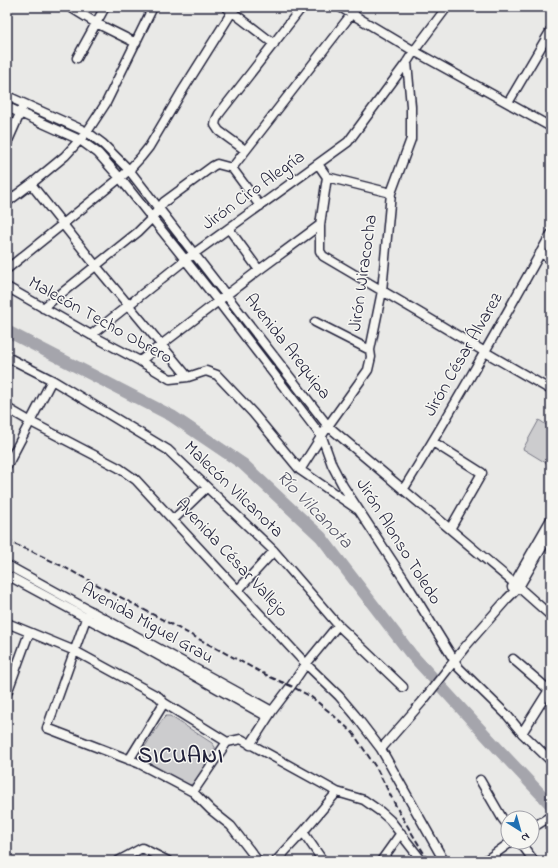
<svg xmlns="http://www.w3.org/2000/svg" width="558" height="868" viewBox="0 0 558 868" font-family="'Indie Flower',sans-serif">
  <rect width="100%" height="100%" fill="#e9e9e7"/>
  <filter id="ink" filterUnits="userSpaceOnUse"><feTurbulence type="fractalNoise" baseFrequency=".025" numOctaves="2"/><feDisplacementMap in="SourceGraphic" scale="8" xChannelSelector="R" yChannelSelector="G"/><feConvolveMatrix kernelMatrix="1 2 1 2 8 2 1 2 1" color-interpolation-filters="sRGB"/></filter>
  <g filter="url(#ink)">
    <!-- green -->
    <path fill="#ccccce" stroke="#777784" d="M539,420L551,428V466L523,449Z
      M166,716H170L212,743L215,747V752L193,784L189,785L185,784L145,760L142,755V751L163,719Z"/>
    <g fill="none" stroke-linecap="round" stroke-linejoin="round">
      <!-- river -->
      <path stroke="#a5a5ac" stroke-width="12" d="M7,331L172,416L243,464L321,537L411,654L501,752L551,805"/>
      <defs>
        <path id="minor" d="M70,7L96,23L136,43
          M226,7L274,44
          M340,7L414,51L551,127
          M77,58L105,7
          M7,96L87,132L103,144L129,170L328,426L514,583L551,616
          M508,103L551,30
          M7,107L80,140L98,153L120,178L218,301L322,437L332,465L343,486L404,579L459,668L507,715L522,733L551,761
          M7,143L22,109
          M245,150L219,131L215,125L216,120L219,114L302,7
          M318,164L327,177L320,225V251L323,256L425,316L485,352L551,390
          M232,168L357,7
          M232,168L260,206
          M327,177L391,193
          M31,184L96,266L188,377
          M7,202L31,184L65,156L87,132L106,103L153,7
          M229,229L259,270
          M540,253L551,259
          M7,269L120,178L129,170L141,157L149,147L181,93L230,15L236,7
          M7,287L91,335L140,361L170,379L188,377L206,371L217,375L253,413L300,470L357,509
          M43,308L138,232L151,219L164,202L213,166L217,164L232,168
          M315,322L370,350
          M91,335L185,260L348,142L407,62L414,51L447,7
          M7,357L52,380L168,450L274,551L338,625L403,687
          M140,361L259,270L320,225
          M7,408L31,422L119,468L136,480L306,664L339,696L355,715L381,749L444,861
          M433,442L482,473L450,529
          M7,466L52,380
          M300,470L328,426L368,370L371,357L370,350L382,291L391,193L411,139V106L407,62
          M403,490C455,406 503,320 551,234
          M173,520L207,487
          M7,565L272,711
          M7,575L105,628L138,644L268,717
          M512,587L551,519
          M238,590L274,551
          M89,610L47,728L138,763L193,792L211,810L231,826L258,861
          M7,623L75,651L159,697L164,703L227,742
          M513,659L549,690L522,733
          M7,693L29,633
          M227,742L241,739L321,783L337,792L364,800L381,812L390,820L422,861
          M250,745L272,711L291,686L306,664L338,625
          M381,749L422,702L465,647L507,599L519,587L551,532
          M129,760L164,703
          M480,780L502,818L508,826
          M193,792L227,742
          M532,828L551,816
          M303,832L323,861
          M520,842L534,861
          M118,861L142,848L168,861
          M276,861L303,832L337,792
          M381,861L401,833
          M485,861L511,842"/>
      </defs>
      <!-- minor casing -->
      <use href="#minor" stroke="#22223b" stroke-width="11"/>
      <!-- minor -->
      <use href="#minor" stroke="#f6f6f2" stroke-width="8"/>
      <!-- rail -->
      <path stroke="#22223b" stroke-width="2" stroke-dasharray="6 3" stroke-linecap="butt" d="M7,540L16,545L29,550L62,566L270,677L291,686L310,696L332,714L353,733L377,769L399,812L425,855L430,861"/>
    </g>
  </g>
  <g text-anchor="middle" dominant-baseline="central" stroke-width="3" stroke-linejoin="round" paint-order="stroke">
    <!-- street labels -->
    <g font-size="18" fill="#22223b" stroke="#f6f6f2">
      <text transform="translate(254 191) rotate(-36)">Jirón Ciro Alegría</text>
      <text transform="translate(364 273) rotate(-82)">Jirón Wiracocha</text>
      <text transform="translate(100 321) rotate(29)">Malecón Techo Obrero</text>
      <text transform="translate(287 347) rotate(52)">Avenida Arequipa</text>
      <text transform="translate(464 355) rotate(-60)">Jirón César Álvarez</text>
      <text transform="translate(233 490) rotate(44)">Malecón Vilcanota</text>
      <text transform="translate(398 542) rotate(58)">Jirón Alonso Toledo</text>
      <text transform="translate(231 558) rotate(47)">Avenida César Vallejo</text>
      <text transform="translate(147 624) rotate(29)">Avenida Miguel Grau</text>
    </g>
    <!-- water labels -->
    <g font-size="19" font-style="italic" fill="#565668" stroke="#f6f6f2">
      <text transform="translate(314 510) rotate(46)">Río Vilcanota</text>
    </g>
    <!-- district labels -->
    <g font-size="22" font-weight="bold" letter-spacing="1" fill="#22223b" stroke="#f6f6f2">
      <text x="181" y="757">SICUANI</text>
    </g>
  </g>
  <!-- margin -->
  <rect width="558" height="868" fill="none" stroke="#f6f6f2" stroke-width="24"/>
  <rect x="12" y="12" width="534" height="844" fill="none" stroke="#22223b" stroke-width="1.5" filter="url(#ink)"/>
  <!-- north arrow -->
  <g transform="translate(520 830) rotate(143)"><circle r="19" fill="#f6f6f2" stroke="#a1a1a9"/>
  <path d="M0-3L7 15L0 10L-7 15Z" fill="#1f6fb2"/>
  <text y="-6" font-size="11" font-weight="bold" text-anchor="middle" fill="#22223b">N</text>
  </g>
</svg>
